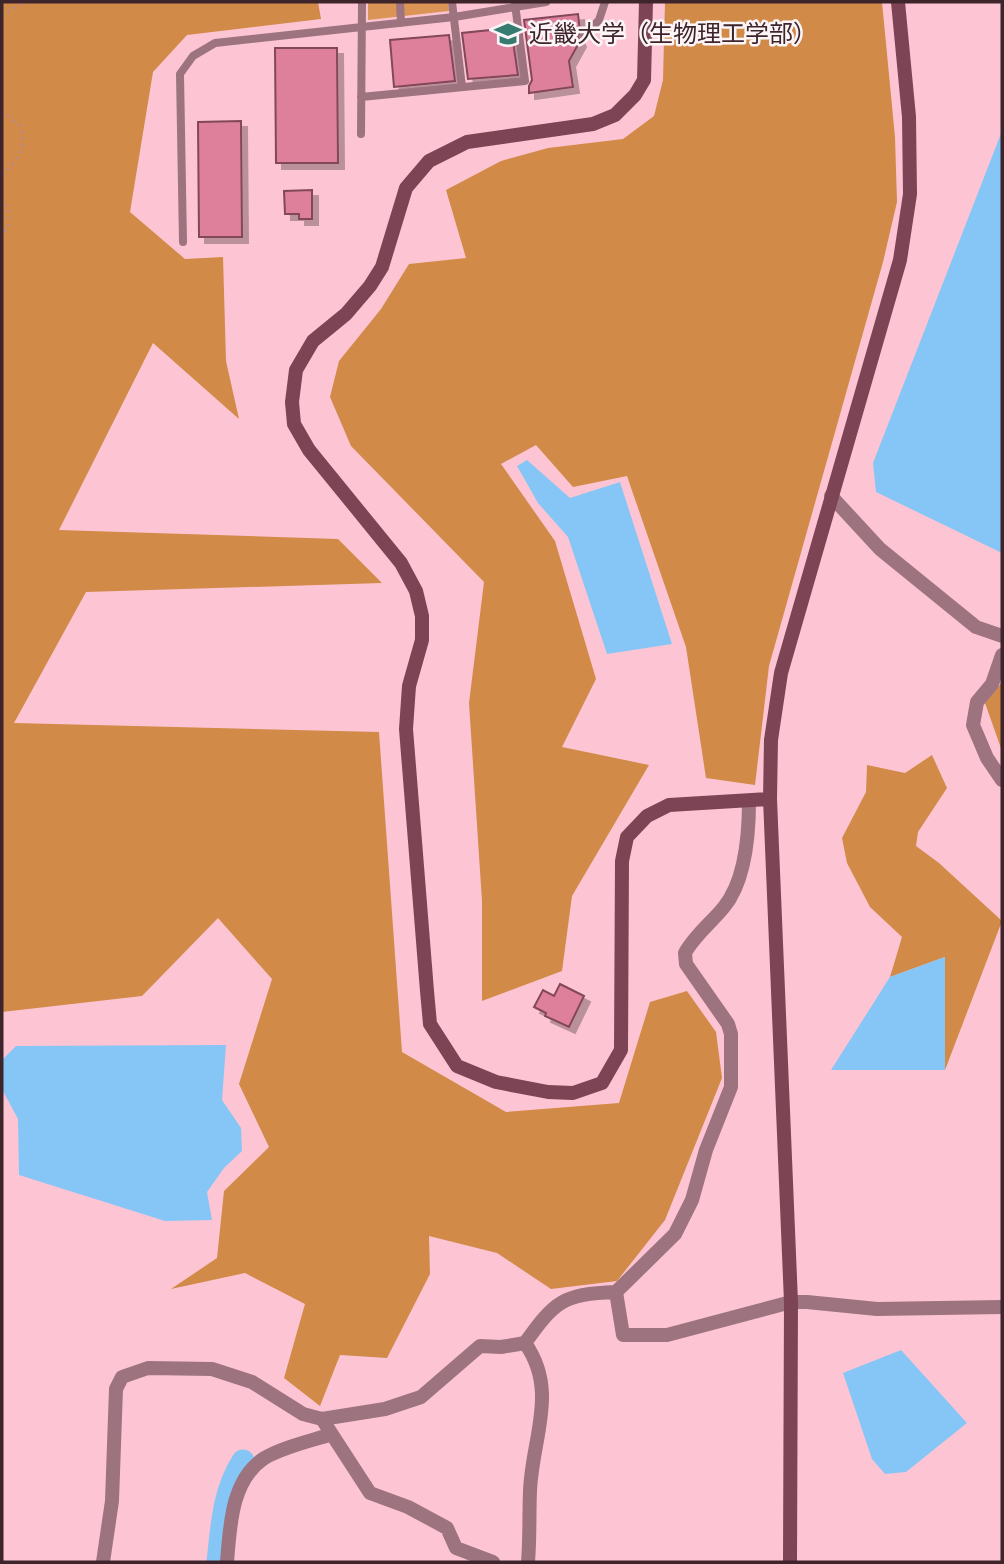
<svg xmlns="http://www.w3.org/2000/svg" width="1004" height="1564" viewBox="0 0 1004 1564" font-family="Bitter,'Noto Sans JP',serif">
  <defs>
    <filter id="shadow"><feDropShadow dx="6" dy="6" stdDeviation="0" flood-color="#0004"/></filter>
  </defs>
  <rect width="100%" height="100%" fill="#fdc5d3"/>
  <!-- green -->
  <path fill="#da9556" d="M368,2H448L449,11L368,20Z"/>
  <!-- forest -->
  <path fill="#d18a48" d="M2,2H318L321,19L187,35L153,72L130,212L185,259L223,257L226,361L239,419L153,343L59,530L338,539L382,583L86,592L14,723L379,732L402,1052L506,1112L619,1103L650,1002L687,991L716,1032L722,1078L665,1220L617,1281L551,1289L497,1253L429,1236L430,1274L387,1358L340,1355L320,1406L284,1378L305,1304L245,1273L171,1289L217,1258L224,1191L269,1147L239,1084L272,979L218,918L142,996L2,1012Z
    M665,2H882L895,137L897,202L883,262L769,666L755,785L706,778L686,647L627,476L573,487L536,445L501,464L555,541L596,679L562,747L649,765L572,896L562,971L482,1001V901L469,703L484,582L351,446L330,397L339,361L381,309L409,264L466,258L446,190L501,161L548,148L623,139L654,116L663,80Z
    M1002,682V751L985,703Z
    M932,755L947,788L918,832L916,846L939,863L1002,921L945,1070V957L890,977L902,937L870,907L847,863L842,838L866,792L867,765L905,773Z"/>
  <!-- water -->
  <path fill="#85c6f6" d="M1002,131V553L876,492L873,463Z
    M527,460L570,498L620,482L672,644L607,654L568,537L538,503L517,466Z
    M945,957V1070H831L890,977Z
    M226,1045L222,1100L241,1128L242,1151L224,1168L207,1192L212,1220L165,1221L19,1175L18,1119L3,1091V1059L16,1046Z
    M901,1350L967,1423L906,1472L885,1474L872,1459L843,1373Z"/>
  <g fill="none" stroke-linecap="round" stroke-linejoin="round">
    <!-- river -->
    <path stroke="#85c6f6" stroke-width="23" d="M218,1562C222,1527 223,1492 243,1461"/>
  </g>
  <!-- building -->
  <path fill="#de809b" stroke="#824759" stroke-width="2" filter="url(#shadow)" d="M578,14L580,31L578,37L580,41L569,61L573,87L529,93V86L532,80L524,20Z
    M511,28L518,75L468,79L462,33Z
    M449,35L455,81L394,87L390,40Z
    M275,48H337L338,163H276Z
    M241,121L242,237H199L198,122Z
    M312,190V219H299V214H285L284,191Z
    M560,984L584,996L569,1027L545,1016L546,1013L534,1007L543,990L554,996Z"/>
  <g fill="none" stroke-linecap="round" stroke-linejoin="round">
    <!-- path -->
    <path stroke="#b38692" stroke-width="2.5" stroke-dasharray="2 5" stroke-linecap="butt" d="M2,15L25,2
      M2,112L21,126C27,151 17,158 2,176
      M2,198L9,210V227L2,233"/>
    <!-- lane -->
    <path stroke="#9c737e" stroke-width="8" d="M400,2L401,23
      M452,2L462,87
      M584,36L599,20L605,2
      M361,97L525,81L515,4
      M361,134L362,2
      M183,242L180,74L193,56L215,43L454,17L546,2"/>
    <!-- street -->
    <path stroke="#9c737e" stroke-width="14" d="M831,496L880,549L976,627L1002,636
      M1002,655L992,684L977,702L973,725L987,758L1002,780
      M616,1292L623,1335H667L791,1302H807L877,1309L1002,1307
      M525,1343C559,1391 532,1438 530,1491C529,1515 530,1538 528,1562
      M322,1419L370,1493L408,1507L447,1528L456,1548L493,1562
      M103,1562L112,1501L116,1389L122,1377L148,1368L212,1369L252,1382L303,1414L322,1419L385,1409L421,1397L480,1346L501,1347L525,1343C555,1301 563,1294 616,1292L675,1234L692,1200L706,1150L731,1087V1034L728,1024L686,964L685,953C694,936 712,922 724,907C746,880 749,833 749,801
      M227,1562C230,1527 231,1481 263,1459C280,1448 310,1441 329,1435"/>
    <!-- secondary -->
    <path stroke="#7d4455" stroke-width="14" d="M646,2L644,80L635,95L615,115L593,124L467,142L429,161L406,188L382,267L370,286L346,314L313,341L296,370L292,402L294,424L309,450L401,563L416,591L422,616V640L409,686L406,729L427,991L430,1024L457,1066L496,1082L548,1092L573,1093L602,1083L621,1050L622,861L627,837L647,816L669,805L770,799
      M790,1562L791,1302L770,799L771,740L781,673L900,260L910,194L909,117L898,2"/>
  </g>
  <!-- icons -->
  <defs>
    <symbol id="university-bare" viewBox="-9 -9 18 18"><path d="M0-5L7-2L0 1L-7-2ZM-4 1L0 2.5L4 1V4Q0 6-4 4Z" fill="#357b70" stroke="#fcf5f7" stroke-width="2.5" paint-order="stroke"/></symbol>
  </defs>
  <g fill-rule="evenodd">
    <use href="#university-bare" x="489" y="15" width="38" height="38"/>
  </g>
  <g text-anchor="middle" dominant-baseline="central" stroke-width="5" stroke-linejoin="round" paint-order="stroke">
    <!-- poi labels -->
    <g font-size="24" fill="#3e242b" stroke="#fcf5f7" text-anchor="start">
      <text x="529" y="34">近畿大学（生物理工学部）</text>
    </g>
  </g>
  <!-- border -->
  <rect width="1004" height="1564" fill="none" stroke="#3e242b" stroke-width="7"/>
</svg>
